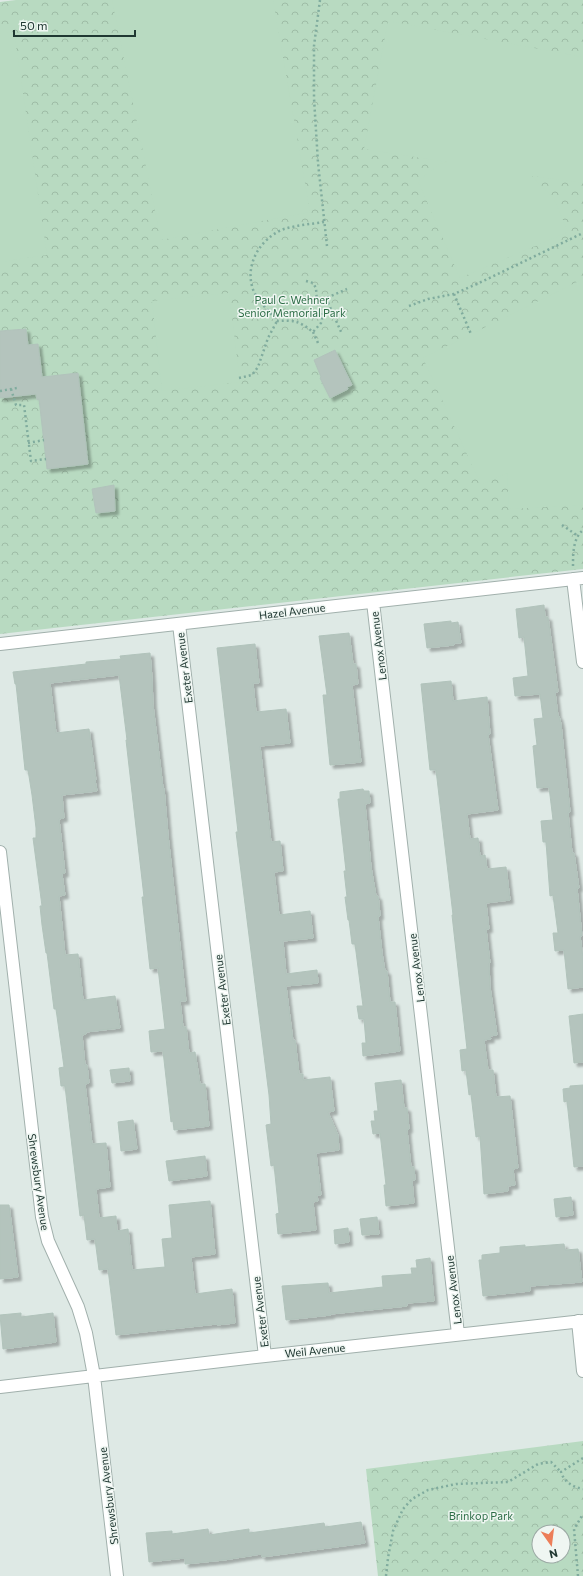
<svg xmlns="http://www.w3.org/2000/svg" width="583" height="1576" viewBox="0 0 583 1576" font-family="Commissioner,sans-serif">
  <defs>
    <pattern id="park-crowns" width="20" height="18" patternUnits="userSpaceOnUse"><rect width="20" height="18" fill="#b8dac1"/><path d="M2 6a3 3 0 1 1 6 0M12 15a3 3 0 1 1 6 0" fill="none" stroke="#9ebca6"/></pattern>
    <filter id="shadow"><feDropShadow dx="3.5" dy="3.5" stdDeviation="1" flood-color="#0004"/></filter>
  </defs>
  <rect width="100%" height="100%" fill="#dee9e5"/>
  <!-- park -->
  <path fill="url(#park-crowns)" fill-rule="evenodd" d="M16,0H583V569L0,634V2Z
    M583,1441V1576H378L366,1469ZM539,1532H563V1556H539Z"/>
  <!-- pitch -->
  <path fill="#b8dac1" d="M112,0H273L310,212L161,240Z
    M388,21L583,57V183L532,176L554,199L568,232L460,278L418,181L440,164L447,162L364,149Z
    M14,32L47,255L0,262V34Z
    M583,279V505L509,509L507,473L481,485L423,358Z
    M229,293L240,382L162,391L152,301Z"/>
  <!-- building -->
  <path fill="#b4c4bd" stroke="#b1c3bb" filter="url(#shadow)" d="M26,329L28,345L38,344L42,377L78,373L88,464L47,469L39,399L37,400L36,394L0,398V331Z
    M335,350L352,385L347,387L348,389L330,398L320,378L321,377L314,360Z
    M114,485L115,511L96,513L92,489Z
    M544,605L545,617H548L558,692H555L558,716H559L561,724L570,812H568L572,853H574L579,888H577L582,936H580L583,958V987L568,989L564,950L555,951L553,933H558L553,895L550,896L546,842H543L541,821L553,820L549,787L537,788L534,756L533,746L537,745L534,719L543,718L540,694L515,696L513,678L528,676L524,637L519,638L516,609Z
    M451,621V623L458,622L461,643H454V645L427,648L424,624Z
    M349,633L353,664H356L358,684L352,685L361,762L330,765L323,695H327L319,636Z
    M255,644L259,683H253L256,712L286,709L290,743L260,746L271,842L280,841L283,871L274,872L279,915L310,911L313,938L283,941L286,974L317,970L318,983L286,986L293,1041L295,1040L299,1074H303V1080L330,1077L334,1111L328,1112L338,1135L339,1150L316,1153L321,1195H317L318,1201L313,1202L316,1230L278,1234L276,1214L279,1213L274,1165L271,1166L266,1125L271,1124L269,1095L236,832H238L217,648Z
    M150,653L152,678L153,705L163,788H164L168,835L186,1001H180L183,1027H186L189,1053L195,1052L200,1084H205L209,1126L174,1130L173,1121L171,1122L163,1051L151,1052L149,1031L165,1029L158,968L150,969L142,897H144L126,740H127L119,675L50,683L56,733L89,729L96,780H95L97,791L62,795L64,818L59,819L65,873L62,874L65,895L59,896L65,955L78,954L83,1000L115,996L120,1028L86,1032V1034L82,1035L85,1065H87L89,1083L85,1084L92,1144L106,1143L110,1187L96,1189L99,1218L116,1216L117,1231L128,1229L132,1270L165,1267L162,1239L172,1238L169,1205L210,1201L215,1254L191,1257L195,1294L232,1289L235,1323L217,1325V1324L116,1335L108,1269L99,1270L95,1239L87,1240L84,1215L80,1216L65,1086H61L59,1068L64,1067L56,1009H54L47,953H46L42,925L40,906H42L33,838H36V828L32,795L28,770H25L16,684H15L13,672L86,664V662L121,659L120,656Z
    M451,681L453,701L487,697L490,734H488L498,810L467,814L470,839L478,838L480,856L485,855L487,869L506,867L510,900L486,903L489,929H486L490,963H489L490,987L497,1035L490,1036L491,1039L484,1040L488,1070H493L496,1097L510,1096L518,1168L513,1169L515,1185L508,1186V1191L484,1194L480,1136L476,1137L471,1094L469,1095L466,1070L462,1071L460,1050L467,1049L454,933L452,915H453L436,770H430L421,684Z
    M363,789L364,791H369L370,803L365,804L371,867L376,896H378L379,903L380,916H378L382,953L385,971H387L390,1002H395L400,1051L363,1056L362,1043H366L364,1019H359L357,1006H363L355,944H352L349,920H348L345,897H347L344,871H346L338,799H340V792Z
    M583,1014V1062L574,1063L569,1016Z
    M129,1068L130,1081L112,1083L110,1070Z
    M401,1080L404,1108H407L409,1129L407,1130L411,1167H414L415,1180H412L414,1203L386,1206L384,1185H386L380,1133L373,1134L371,1121H375L374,1111H378L375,1083Z
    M583,1085V1166L574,1167L567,1101L564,1102L563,1089L570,1088V1086Z
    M133,1120L137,1149L121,1151L118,1122Z
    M205,1156L207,1176L169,1181L166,1161Z
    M571,1197L573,1215L556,1217L554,1199Z
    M0,1205H9L18,1277L0,1279Z
    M377,1217L379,1234L362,1235L360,1219Z
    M348,1228L349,1242L335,1244L334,1230Z
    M564,1244L565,1250L578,1249L582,1282L530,1286V1291L483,1296L479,1260H482V1255L500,1253V1247L525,1245V1247Z
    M430,1258L434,1301L407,1303V1306L331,1314V1315L286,1320L282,1286L328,1283L329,1293L383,1287L382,1276L412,1274L411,1268H417L416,1260Z
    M21,1313V1317L53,1313L56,1342L3,1349L0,1315Z
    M361,1522L365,1543L262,1557L261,1554L224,1560L185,1564V1558L149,1562L146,1533L172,1531V1534L208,1529L209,1535L249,1529V1533L324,1523L325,1527Z"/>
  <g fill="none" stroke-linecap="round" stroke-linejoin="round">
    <defs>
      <path id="minor" d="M573,579L583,662
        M373,602L458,1334
        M179,624L265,1356
        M0,644L583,578
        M0,852L42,1217L48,1241L78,1307L86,1333L94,1376L117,1576
        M578,1321L583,1371
        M0,1387L265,1356L583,1321"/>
    </defs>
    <!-- minor casing -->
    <use href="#minor" stroke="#a1b0ac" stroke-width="14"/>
    <!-- path -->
    <path stroke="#80ac9e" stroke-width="2.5" stroke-dasharray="2 3" stroke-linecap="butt" d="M320,0L314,46V98L318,163L327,246
      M324,222C312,224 297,225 284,229C260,238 243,266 254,292C259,302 270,312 277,321C295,320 299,321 313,332L321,323L323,315L317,302L347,289
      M306,281L313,283L316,288L317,302
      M454,294L471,334
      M326,298L342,334
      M409,306L428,299L454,294L477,284L583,233
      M313,332L318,343
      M239,378L252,375L258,367L268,338L277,321
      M11,389L16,405H24L31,461L46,459
      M0,391L17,388
      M28,443L44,440
      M562,525L578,536
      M573,566C573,554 573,538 583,530
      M583,1458L561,1472C564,1482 573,1487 583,1489
      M386,1576L388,1558L393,1531L403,1509L412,1499L428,1490L456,1484L508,1482L538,1464L551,1462L561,1472
      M578,1576L574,1529L583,1514"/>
    <!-- minor -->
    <use href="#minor" stroke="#fff" stroke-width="12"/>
  </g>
  <g text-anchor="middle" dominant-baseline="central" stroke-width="3" stroke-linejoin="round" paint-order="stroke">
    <!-- park labels -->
    <g font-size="11" fill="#2c6d46" stroke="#eff6f2">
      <text x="292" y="299">Paul C. Wehner<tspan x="292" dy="13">Senior Memorial Park</tspan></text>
      <text x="481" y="1515">Brinkop Park</text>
    </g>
    <!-- street labels -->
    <g font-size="11" fill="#203832" stroke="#eff6f2">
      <text transform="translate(292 611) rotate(-7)">Hazel Avenue</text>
      <text transform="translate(378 646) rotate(-97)">Lenox Avenue</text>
      <text transform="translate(184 668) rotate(-97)">Exeter Avenue</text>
      <text transform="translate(416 968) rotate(-97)">Lenox Avenue</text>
      <text transform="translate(222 990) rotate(-97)">Exeter Avenue</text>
      <text transform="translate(39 1182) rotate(82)">Shrewsbury Avenue</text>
      <text transform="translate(453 1290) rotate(-97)">Lenox Avenue</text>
      <text transform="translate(260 1312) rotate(-97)">Exeter Avenue</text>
      <text transform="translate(315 1350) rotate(-6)">Weil Avenue</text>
      <text transform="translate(108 1496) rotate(-97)">Shrewsbury Avenue</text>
    </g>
  </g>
  <!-- north arrow -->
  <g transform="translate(551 1544) rotate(166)"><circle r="19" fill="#eff6f2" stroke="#9caaa5"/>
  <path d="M0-3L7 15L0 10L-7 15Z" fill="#ec7e59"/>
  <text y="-6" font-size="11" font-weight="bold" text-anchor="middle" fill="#203832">N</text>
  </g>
  <!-- scale -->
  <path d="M14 30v6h121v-6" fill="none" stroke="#203832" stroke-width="2"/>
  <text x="20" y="30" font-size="12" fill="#203832" stroke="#eff6f2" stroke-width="3" paint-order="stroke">50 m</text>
</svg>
